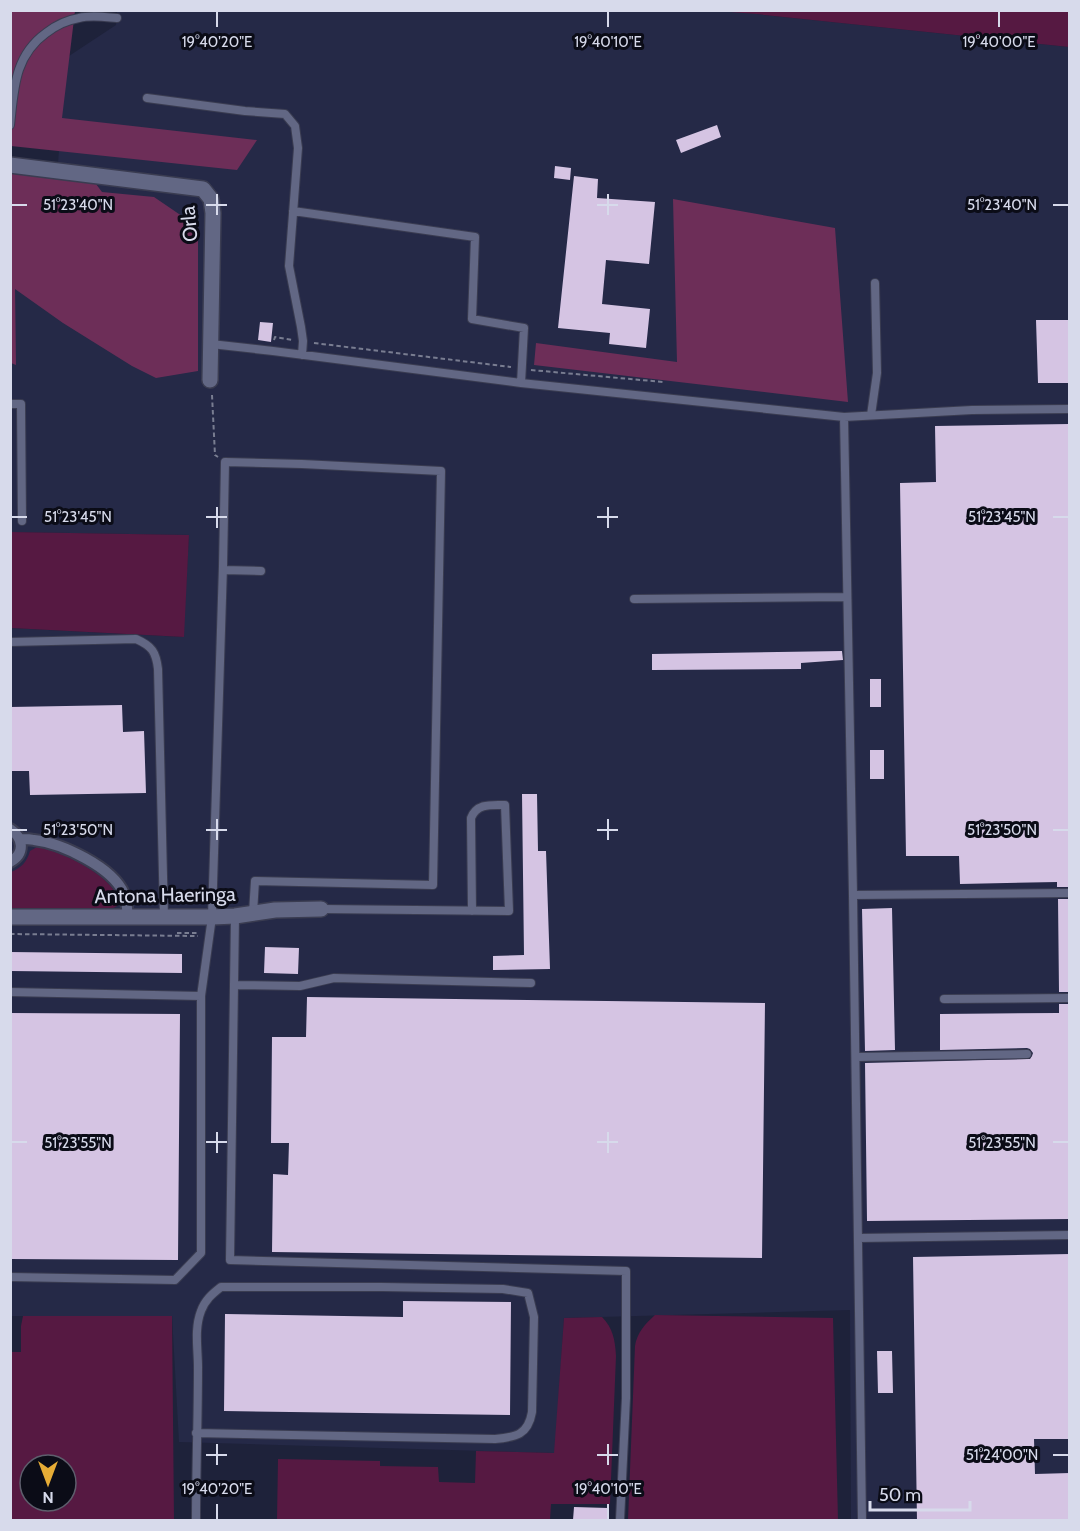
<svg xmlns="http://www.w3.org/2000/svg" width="1080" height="1531" viewBox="0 0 1080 1531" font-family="Cabin,sans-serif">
  <rect width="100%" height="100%" fill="#1e223a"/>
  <!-- built -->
  <path fill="#252947" d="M718,10L1069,47V1520H851L850,1310L564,1318L555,1453L179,1442L172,1316H11L10,628L183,637L189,535L11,532V188L56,195L61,118L69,56L116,25L117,11Z"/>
  <!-- green -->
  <path fill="#561942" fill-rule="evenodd" d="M718,11H1069V47L756,14Z
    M11,532L189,535L184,637L11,628Z
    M37,847C61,851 115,876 119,902L117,906L110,910L11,909V872C21,868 27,862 30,851Z
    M655,1315L833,1318L838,1520H628L635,1346C637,1333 645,1324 655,1315Z
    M23,1316H172L174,1520H11V1352H21V1326ZM30,1465H66V1501H30Z
    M602,1317C613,1328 615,1340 616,1356L610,1504H551L550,1520H277L278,1459L380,1461V1466L438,1467L439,1482L475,1483L476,1451L554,1453L564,1318Z"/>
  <!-- forest -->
  <path fill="#6d2e58" d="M11,10L75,11L62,118L257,140L237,170L11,146Z
    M11,172L93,180L102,192L154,197L198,227V371L156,378L132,366L63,323L15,289L16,365L11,363Z
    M673,199L835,228L848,402L534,365L536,343L677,362Z"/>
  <!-- building -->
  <path fill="#d5c4e3" d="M717,125L721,137L681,153L676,140Z
    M555,166L571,168L570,180L554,178Z
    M574,176L598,179L597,198L655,202L649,264L606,260L602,304L650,309L646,348L609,344L610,333L558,328Z
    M1036,320H1068L1070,383H1038Z
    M260,322L273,323L271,342L258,340Z
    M1070,424V887H1057V882L960,884L959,856H906L900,483L936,482L935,426Z
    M842,651L843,660L801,663V669L652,670V654Z
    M870,679H881V707H870Z
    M122,705L123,732L144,731L146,793L30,795L29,771H10V707Z
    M870,750H884V779H870Z
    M522,794H537L538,851H546L550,969L493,970V956L524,955Z
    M1058,899H1070V992H1059Z
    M892,908L895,1050L865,1051L862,909Z
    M265,947L299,948L298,974L264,973Z
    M10,952L182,954V973L10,971Z
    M307,997L765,1003L762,1258L272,1252L273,1174L288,1175L289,1143H271L272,1037H306Z
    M1059,1004H1070V1219L867,1221L865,1063L1030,1059L1032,1056L1033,1053L1030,1049L1027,1048L940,1050V1014L1059,1013Z
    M10,1013L180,1014L178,1260L10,1259Z
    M1070,1254V1439H1034L1035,1474L1070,1473V1521H917L913,1257Z
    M403,1301L511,1302L510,1415L224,1411L225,1314L403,1317Z
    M877,1351H892L893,1393H878Z
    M574,1507L608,1508L607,1521L573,1520Z"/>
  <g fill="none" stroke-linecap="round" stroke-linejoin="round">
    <defs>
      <path id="service" d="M147,98L245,111L285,114L295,126L298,148L289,266L301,327L303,341L302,355
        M10,125C14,90 14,56 46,33C55,26 67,20 79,18C91,15 104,17 117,18
        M293,211L475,237L472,319L524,328L521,383
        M211,344L273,351L521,383L844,417
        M10,404H21L22,521
        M1070,409L972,410L844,417L853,895L1070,893
        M871,415L877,373L875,283
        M223,570L261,571
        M634,599L847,597
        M10,642L136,639C152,646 156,652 158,669L164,917
        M853,895L862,1520
        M321,909L509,911L505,805C491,805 477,803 471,818L472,911
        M235,916L230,1260L626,1271V1398L620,1520
        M234,985L300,986L334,978L531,983
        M10,992L201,996
        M944,999L1070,998
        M856,1057L1027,1054
        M858,1238L1070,1235
        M10,1277L175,1280L201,1253V996L212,917L223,566L225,462L302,464L441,471L433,885L255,881L253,913
        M196,1520C196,1469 198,1418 198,1367C198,1349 194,1329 201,1311C205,1300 212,1294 221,1287H382L503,1289L528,1293L534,1317L532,1412C528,1435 516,1437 495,1439L196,1433"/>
      <path id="pedestrian" d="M10,829C24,838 25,854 10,862
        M20,839C25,839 30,839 34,840C61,843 113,867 124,894C127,901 127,910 128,917"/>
      <path id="minor" d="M10,165L203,189L211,199L213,213L210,380
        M10,917H212L235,916L275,910L321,909"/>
    </defs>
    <!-- service casing -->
    <use href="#service" stroke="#3a3c51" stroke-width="10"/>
    <!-- pedestrian casing -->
    <use href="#pedestrian" stroke="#3a3c51" stroke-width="14"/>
    <!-- minor casing -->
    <use href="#minor" stroke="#3a3c51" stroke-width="18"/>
    <!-- path -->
    <path stroke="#797d91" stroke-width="2" stroke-dasharray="4.5 3" stroke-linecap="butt" d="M274,340L275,337L293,340
      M314,343L511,367
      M531,370L663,382
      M212,395L215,455L218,457
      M177,933H198
      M10,934L198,936"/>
    <!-- service -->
    <use href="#service" stroke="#626784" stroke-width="8"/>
    <!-- pedestrian -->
    <use href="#pedestrian" stroke="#626784" stroke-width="10"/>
    <!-- minor -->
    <use href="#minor" stroke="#626784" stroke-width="15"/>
  </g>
  <!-- ticks -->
  <path fill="none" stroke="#d7daeb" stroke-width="2" d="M217,12V27M608,12V27M999,12V27M217,194V215M608,194V215M12,205H27M206,205H227M597,205H618M1053,205H1068M217,507V528M608,507V528M12,517H27M206,517H227M597,517H618M1053,517H1068M217,819V840M608,819V840M12,830H27M206,830H227M597,830H618M1053,830H1068M217,1132V1153M608,1132V1153M12,1142H27M206,1142H227M597,1142H618M1053,1142H1068M217,1444V1465M608,1444V1465M206,1455H227M597,1455H618M1053,1455H1068M217,1504V1519M608,1504V1519"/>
  <g text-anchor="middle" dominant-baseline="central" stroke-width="6" stroke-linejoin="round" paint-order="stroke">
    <!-- street labels -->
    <g font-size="20" fill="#d7daeb" stroke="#0b0c17">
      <text transform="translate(189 224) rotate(-95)">Orla</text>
      <text transform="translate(165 895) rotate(-1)">Antona Haeringa</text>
    </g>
  </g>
  <g font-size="15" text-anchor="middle" fill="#d7daeb" stroke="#0b0c17" stroke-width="6" stroke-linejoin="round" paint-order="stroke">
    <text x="217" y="47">19°40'20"E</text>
    <text x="608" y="47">19°40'10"E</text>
    <text x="999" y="47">19°40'00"E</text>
    <text x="1002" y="210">51°23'40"N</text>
    <text x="78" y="210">51°23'40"N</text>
    <text x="1002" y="522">51°23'45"N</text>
    <text x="78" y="522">51°23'45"N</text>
    <text x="1002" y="835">51°23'50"N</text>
    <text x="78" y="835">51°23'50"N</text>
    <text x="1002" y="1148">51°23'55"N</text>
    <text x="78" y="1148">51°23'55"N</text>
    <text x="1002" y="1460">51°24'00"N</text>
    <text x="217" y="1494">19°40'20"E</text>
    <text x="608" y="1494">19°40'10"E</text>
  </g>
  <!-- border -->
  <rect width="1080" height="1531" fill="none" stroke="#d7daeb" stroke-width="24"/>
  <!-- north arrow -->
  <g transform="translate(48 1483) rotate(180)"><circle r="28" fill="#0b0c17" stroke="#5d5e6c" stroke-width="1.5"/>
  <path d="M0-4.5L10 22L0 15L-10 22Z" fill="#e6ac36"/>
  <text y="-9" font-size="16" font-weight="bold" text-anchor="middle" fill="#d7daeb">N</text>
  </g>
  <!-- scale -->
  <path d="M870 1501v9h100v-9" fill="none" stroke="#d7daeb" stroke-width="3"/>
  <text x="879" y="1501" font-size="18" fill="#d7daeb" stroke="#0b0c17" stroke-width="4.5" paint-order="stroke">50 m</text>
</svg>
